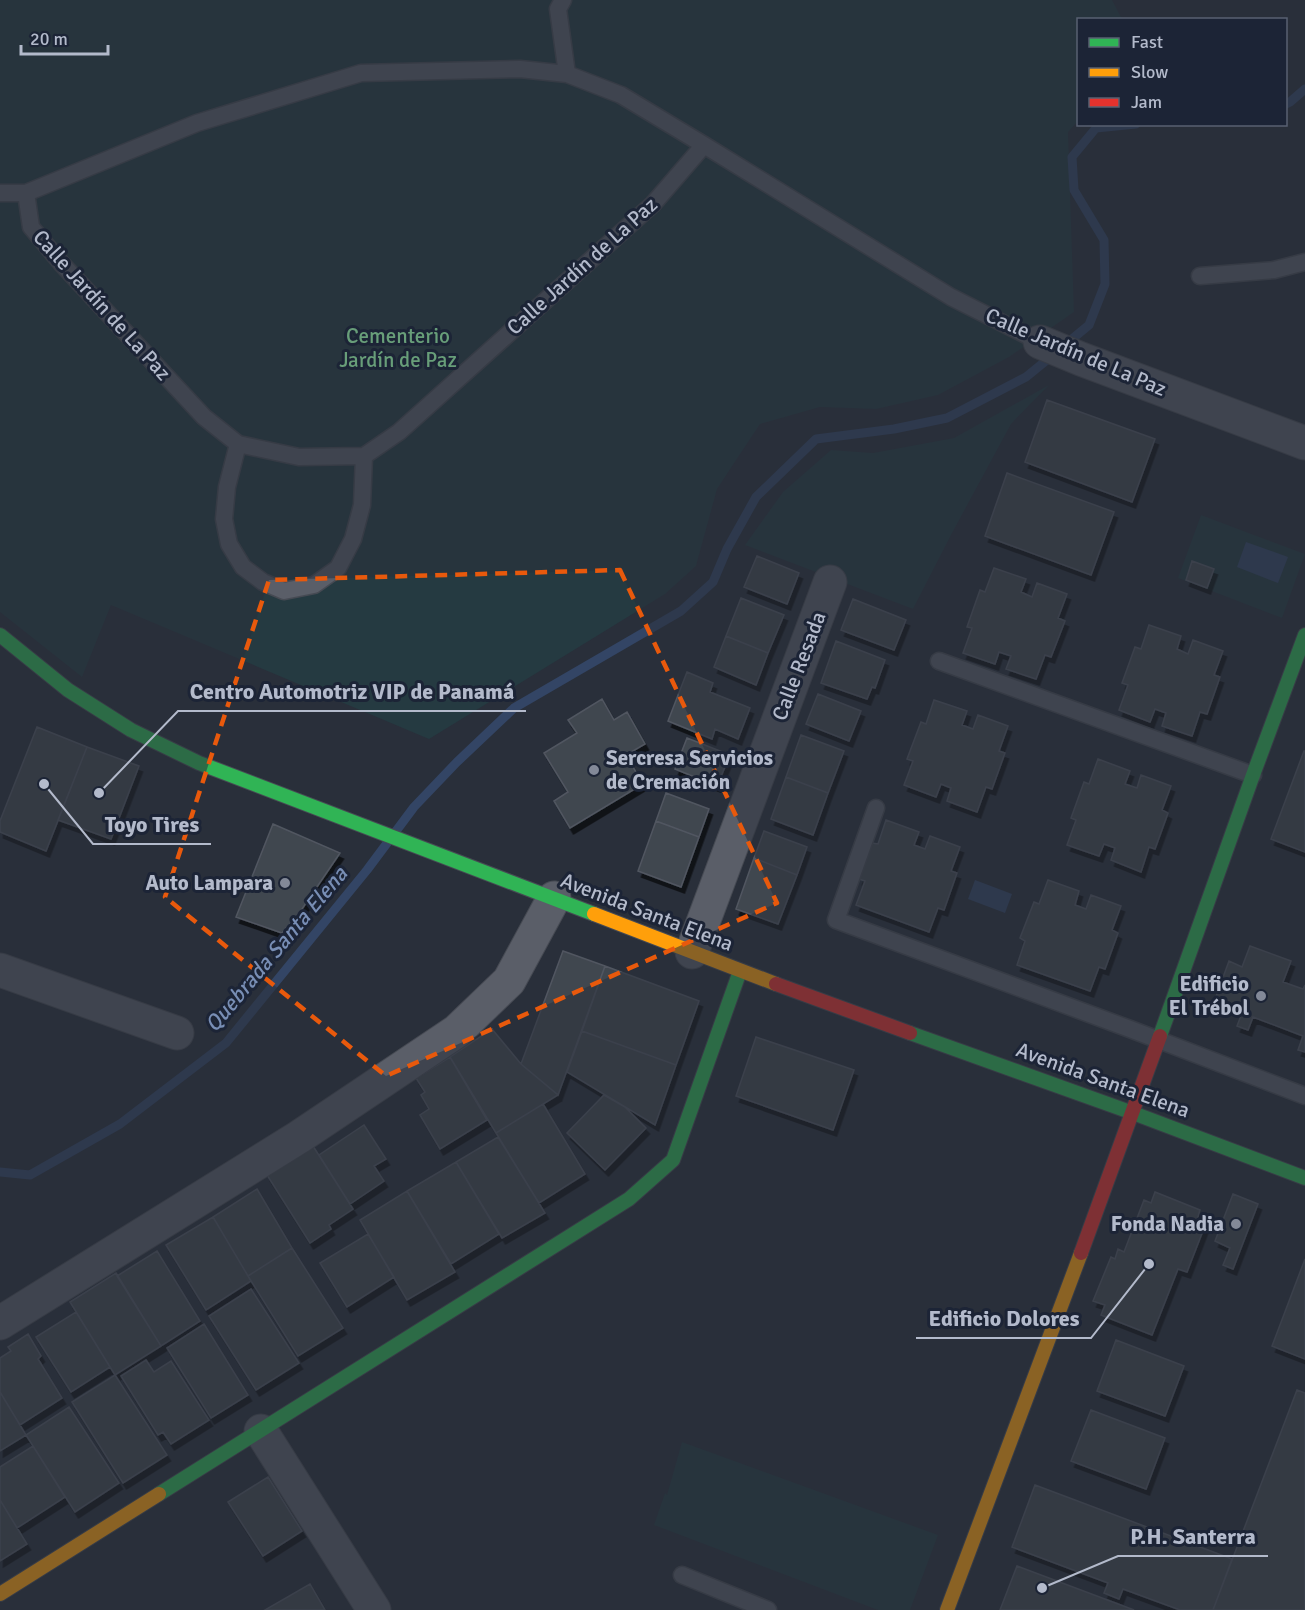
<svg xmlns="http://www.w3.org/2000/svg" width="1305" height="1610" viewBox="0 0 1305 1610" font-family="Signika,sans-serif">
  <defs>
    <filter id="shadow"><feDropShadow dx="3.5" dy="6" stdDeviation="0" flood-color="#0009"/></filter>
  </defs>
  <rect width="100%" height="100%" fill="#292f3a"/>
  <!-- green -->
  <path fill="#253a41" d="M0,0H1112L1122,19L1078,20V121L1068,132L1074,312L1009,357L938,395L876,409L820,407L760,424L717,489L696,566L665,594L429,739L111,605L82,677L0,612Z
    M1049,385L1011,424L951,535L913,609L745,545L783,492L831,450L873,453L954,438Z
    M1201,515L1305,554L1282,618L1178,578Z
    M682,1442L938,1535L910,1610H878L654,1525L665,1493L667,1495Z"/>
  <!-- water -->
  <path fill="#334565" d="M1246,542L1288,557L1278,583L1237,567Z
    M975,880L1012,894L1005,913L968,899Z"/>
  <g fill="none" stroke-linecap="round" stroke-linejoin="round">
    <!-- stream -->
    <path stroke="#334565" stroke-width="9" d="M1286,104L1290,102L1305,89
      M1066,344L1089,325L1105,284L1104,240L1074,190L1072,157L1096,128L1136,124
      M0,1172L30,1175L120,1124L226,1043L367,870L414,807L457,762L514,708L681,611L713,582L727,549L756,497L816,439L894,429L947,418L1026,377L1053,355"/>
  </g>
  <!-- building -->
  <path fill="#414650" stroke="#515761" stroke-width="1.5" filter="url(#shadow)" d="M1047,400L1155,439L1132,502L1025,462Z
    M1007,473L1114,512L1091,575L985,536Z
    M757,556L799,573L787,604L744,587Z
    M1192,561L1214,569L1207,588L1186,580Z
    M994,568L1026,579L1021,592L1032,597L1037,583L1067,594L1058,618L1065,621L1051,657L1045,655L1036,679L1006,669L1011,656L999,652L995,664L963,653L972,628L967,627L980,590L985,592Z
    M741,598L784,615L768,653L726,636Z
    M853,599L906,620L894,650L841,630Z
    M1149,625L1181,636L1177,649L1188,654L1193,640L1223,651L1214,675L1220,677L1207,714L1200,712L1192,736L1162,726L1166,713L1155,709L1150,722L1119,710L1128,685L1122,683L1135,647L1141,649Z
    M726,636L768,653L756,685L714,667Z
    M836,641L885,660L875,688L872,687L867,699L821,683Z
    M687,672L713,683L710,692L750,708L738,739L715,729L712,739L668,721Z
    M818,694L861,711L849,741L806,724Z
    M602,699L614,720L627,712L645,744L626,755L643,784L570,828L554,801L568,792L544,753L577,733L568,720Z
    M934,700L967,711L962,725L973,729L978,715L1008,726L999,751L1005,753L992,789L986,787L977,812L947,801L951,788L941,784L936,797L904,785L913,761L907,759L921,722L926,724Z
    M37,727L87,747L46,851L0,832V821Z
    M801,735L844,751L828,793L786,777Z
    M687,738L730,755L717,786L675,769Z
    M87,747L139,766L111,839L58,820Z
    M1304,751H1305V852L1271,839Z
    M1098,759L1130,771L1125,784L1137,788L1141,775L1171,786L1162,810L1168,813L1155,849L1149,847L1141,872L1111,860L1115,848L1104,844L1099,856L1067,845L1076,820L1071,818L1084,782L1089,784Z
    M786,777L828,793L813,835L771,819Z
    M666,793L709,809L699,837L656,821Z
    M886,820L919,832L914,845L925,849L930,836L960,847L951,871L957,873L944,910L938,908L929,932L856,905L865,881L859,879L872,843L878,844Z
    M656,821L699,837L681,887L638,871Z
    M273,824L340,853L300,912L282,933L236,917Z
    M764,831L807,847L797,875L754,858Z
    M754,858L797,875L778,924L736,909Z
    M1048,880L1079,891L1075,905L1086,909L1091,895L1121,906L1112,930L1118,933L1105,969L1099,967L1090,991L1017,965L1025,941L1020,938L1034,902L1039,904Z
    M1250,946L1291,961L1283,982L1303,989L1305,985V1052L1298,1050L1303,1036L1253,1017L1248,1030L1237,1026L1242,1013L1214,1002L1229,961L1242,967Z
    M563,951L605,966L558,1095L521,1064Z
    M605,966L699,1001L676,1065L582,1031Z
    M492,1029L521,1064L558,1095L496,1133L450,1057Z
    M582,1031L676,1065L655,1125L567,1072Z
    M756,1037L854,1070L833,1130L736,1096Z
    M450,1057L487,1120L440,1149L420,1115L429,1109L421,1095L425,1092L416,1078Z
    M604,1095L625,1107L646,1128L605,1170L567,1133Z
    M543,1104L585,1174L539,1203L496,1133Z
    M364,1125L386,1159L374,1166L384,1181L350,1204L319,1155Z
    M498,1137L545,1213L502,1238L456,1162Z
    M313,1146L353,1209L329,1225L331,1229L310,1243L267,1175Z
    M456,1162L499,1234L451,1264L407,1191Z
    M257,1189L292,1248L248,1276L213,1217Z
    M407,1191L455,1272L407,1300L360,1220Z
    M1155,1192L1200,1210L1197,1220L1206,1223L1187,1272L1178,1269L1152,1335L1101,1315L1105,1305L1093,1301L1111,1257L1115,1259L1118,1249L1124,1252L1144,1200L1151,1203Z
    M1233,1194L1258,1204L1233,1269L1223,1265L1230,1248L1215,1241Z
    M213,1217L251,1281L206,1310L166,1245Z
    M368,1234L394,1277L347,1307L320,1263Z
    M292,1248L343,1328L298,1356L248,1276Z
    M157,1251L200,1321L161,1346L117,1276Z
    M1305,1259V1359L1272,1346Z
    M116,1273L161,1346L115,1375L70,1302Z
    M251,1289L299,1363L256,1390L209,1316Z
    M76,1312L110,1367L71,1392L36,1337Z
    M204,1324L248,1395L211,1418L167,1348Z
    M28,1334L41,1356L38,1359L62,1398L20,1425L0,1392V1358L11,1351L8,1347Z
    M1116,1340L1184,1366L1165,1416L1097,1391Z
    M146,1360L154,1372L171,1361L209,1420L171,1444L163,1432L158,1435L121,1376Z
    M115,1375L167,1455L123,1483L72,1402Z
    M1297,1390L1305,1393V1610H1213Z
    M0,1392L26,1435L0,1451Z
    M69,1407L119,1483L75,1512L26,1435Z
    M1091,1410L1165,1438L1146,1489L1071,1461Z
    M33,1446L65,1497L17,1528L0,1500V1467Z
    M268,1477L302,1531L263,1556L228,1502Z
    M1035,1485L1232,1559L1213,1610H1180L1123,1589L1119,1599L1104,1593L1108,1583L1012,1547Z
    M0,1500L27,1544L0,1561Z
    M1017,1566L1134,1610H1000Z
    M310,1584L325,1610H265Z"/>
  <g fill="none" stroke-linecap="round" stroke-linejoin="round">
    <defs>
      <path id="lane" d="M563,0L558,9L567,74
        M704,145L653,204L399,432L364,456L299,457L238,444L204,417L61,263L31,227L26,193L197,123L361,73L520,69L567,74L621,95L704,145L951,297L1040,342
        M0,193H26
        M1200,276L1274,270L1305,262
        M238,444L227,487L224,519L229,544L243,567L263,582L284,591L314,585L338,568L353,539L362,505L364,456
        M939,661L1253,775
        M876,808L836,920L1130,1029L1305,1096
        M682,1575L768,1610"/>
      <path id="street" d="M1040,342L1081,359L1305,443
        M692,952L830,582
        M0,970L177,1033
        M0,1323L299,1137L457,1031L509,981L554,898
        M261,1431L374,1610"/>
      <path id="fast" d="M0,635L68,690L131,730L199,763L594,914
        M910,1033L1133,1113L1305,1178
        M1160,1036L1253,775L1305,635
        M159,1494L629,1199L673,1160L740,971"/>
      <path id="slow" d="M594,914L776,984
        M0,1594L159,1494
        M947,1610L1081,1253"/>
      <path id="jam" d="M776,984L910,1033
        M1081,1253L1160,1036"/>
    </defs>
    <!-- lane casing -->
    <use href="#lane" stroke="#464a53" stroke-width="19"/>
    <!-- street casing -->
    <use href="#street" stroke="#464a53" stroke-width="35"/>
    <!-- fast casing -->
    <use href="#fast" stroke="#464a53" stroke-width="16"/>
    <!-- slow casing -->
    <use href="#slow" stroke="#464a53" stroke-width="16"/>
    <!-- jam casing -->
    <use href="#jam" stroke="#464a53" stroke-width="16"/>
    <!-- lane -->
    <use href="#lane" stroke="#5a5e68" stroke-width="16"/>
    <!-- street -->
    <use href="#street" stroke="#5a5e68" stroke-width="33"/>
    <!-- fast -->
    <use href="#fast" stroke="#30b455" stroke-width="14"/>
    <!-- slow -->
    <use href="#slow" stroke="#ff9f0a" stroke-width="14"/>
    <!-- jam -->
    <use href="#jam" stroke="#e5322d" stroke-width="14"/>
  </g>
  <!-- marked area -->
  <path d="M0 0H1305V1610H0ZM620,570L777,903L386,1076L165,897L269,580Z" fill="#292f3a" fill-opacity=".55" fill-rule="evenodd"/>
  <path fill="none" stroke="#e8590c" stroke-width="4.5" stroke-dasharray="12 8" stroke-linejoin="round" d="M620,570L777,903L386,1076L165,897L269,580Z"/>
  <!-- markers -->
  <g fill="#838998" stroke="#1c2436" stroke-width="2">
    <circle cx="594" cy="770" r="6"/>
    <circle cx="285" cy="883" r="6"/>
    <circle cx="1261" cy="996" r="6"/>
    <circle cx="1236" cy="1224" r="6"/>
  </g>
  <g text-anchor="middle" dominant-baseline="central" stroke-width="6" stroke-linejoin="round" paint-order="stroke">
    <!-- street labels -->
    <g font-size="21" fill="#b3bacb" stroke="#1c2436">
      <text transform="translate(582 266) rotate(-42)">Calle Jardín de La Paz</text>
      <text transform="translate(102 305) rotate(48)">Calle Jardín de La Paz</text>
      <text transform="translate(1076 352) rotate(23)">Calle Jardín de La Paz</text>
      <text transform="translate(799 666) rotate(-69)">Calle Resada</text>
      <text transform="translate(647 912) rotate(21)">Avenida Santa Elena</text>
      <text transform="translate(1103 1080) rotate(20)">Avenida Santa Elena</text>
    </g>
    <!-- park labels -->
    <g font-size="21" fill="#689e79" stroke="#1c2436">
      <text x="398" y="336">Cementerio<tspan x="398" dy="24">Jardín de Paz</tspan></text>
    </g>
    <!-- poi labels -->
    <g font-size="21" font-weight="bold" fill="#b3bacb" stroke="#1c2436" text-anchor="end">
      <text x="606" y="758" text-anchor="start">Sercresa Servicios<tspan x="606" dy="24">de Cremación</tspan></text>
      <text x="273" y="883">Auto Lampara</text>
      <text x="1249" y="984">Edificio<tspan x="1249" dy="24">El Trébol</tspan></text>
      <text x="1224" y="1224">Fonda Nadia</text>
    </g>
    <!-- water labels -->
    <g font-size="22" font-style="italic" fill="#788eb5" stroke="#1c2436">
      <text transform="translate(276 949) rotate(-50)">Quebrada Santa Elena</text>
    </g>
  </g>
  <!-- callouts -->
  <path fill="none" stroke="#b3bacb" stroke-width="2" d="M99 793L178 711H526M44 784L93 844H211M1149 1264L1091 1338H916M1042 1588L1118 1556H1268"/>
  <g fill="#b3bacb" stroke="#1c2436" stroke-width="2">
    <circle cx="99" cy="793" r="6"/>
    <circle cx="44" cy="784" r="6"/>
    <circle cx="1149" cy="1264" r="6"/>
    <circle cx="1042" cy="1588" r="6"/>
  </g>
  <g font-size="22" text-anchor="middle" font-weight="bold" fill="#b3bacb" stroke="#1c2436" stroke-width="6" stroke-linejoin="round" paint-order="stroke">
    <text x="352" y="699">Centro Automotriz VIP de Panamá</text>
    <text x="152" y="832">Toyo Tires</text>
    <text x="1004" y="1326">Edificio Dolores</text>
    <text x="1193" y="1544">P.H. Santerra</text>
  </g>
  <!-- legend -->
  <rect x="1077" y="18" width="210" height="108" fill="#1c2436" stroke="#586072" stroke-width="1.5"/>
  <rect x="1089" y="38" width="30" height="9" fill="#30b455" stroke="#586072" stroke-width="1.5"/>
  <text x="1131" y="48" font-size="18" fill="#b3bacb">Fast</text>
  <rect x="1089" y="68" width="30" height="9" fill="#ff9f0a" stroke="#586072" stroke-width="1.5"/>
  <text x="1131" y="78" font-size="18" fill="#b3bacb">Slow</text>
  <rect x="1089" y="98" width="30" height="9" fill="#e5322d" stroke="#586072" stroke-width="1.5"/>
  <text x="1131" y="108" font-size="18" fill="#b3bacb">Jam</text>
  <!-- scale -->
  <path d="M21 45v9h87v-9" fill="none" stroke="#b3bacb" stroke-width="3"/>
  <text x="30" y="45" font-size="18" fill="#b3bacb" stroke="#1c2436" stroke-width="4.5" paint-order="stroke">20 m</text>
</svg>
